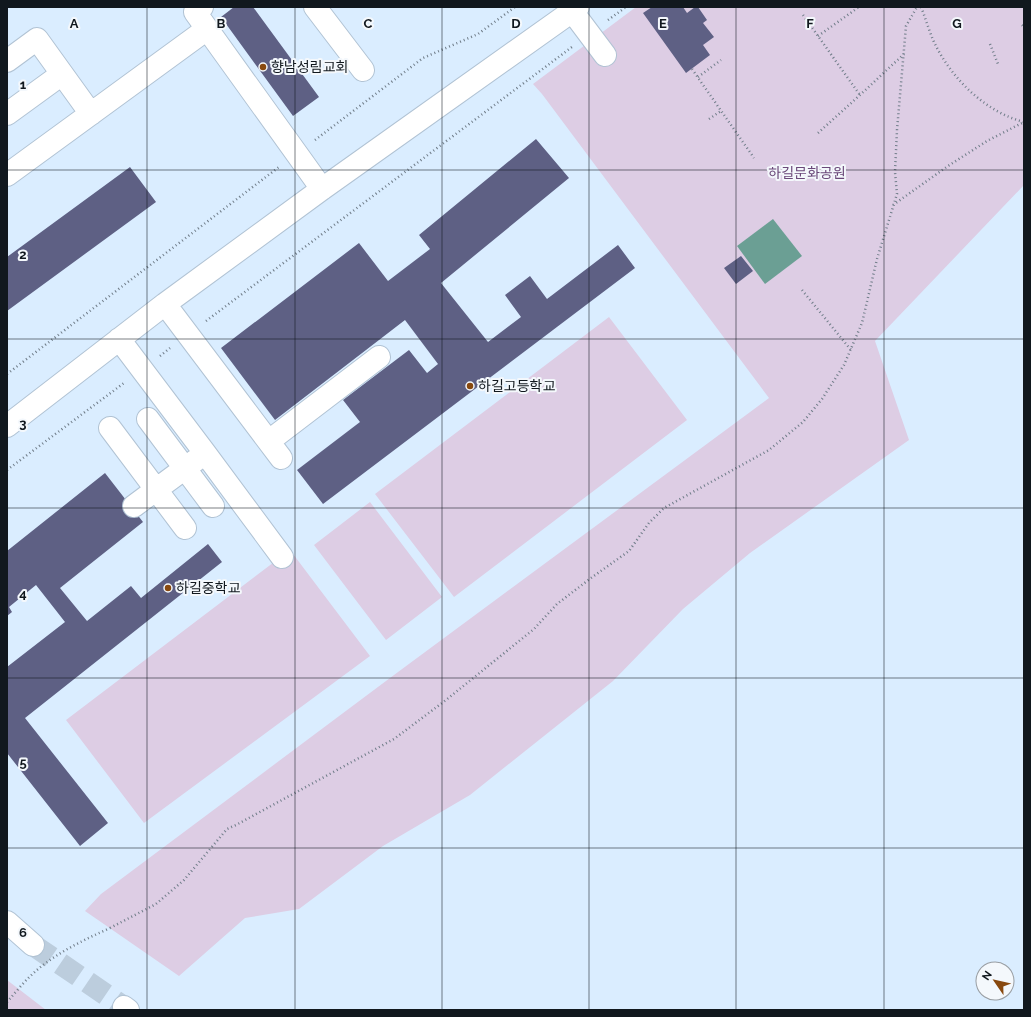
<svg xmlns="http://www.w3.org/2000/svg" width="1031" height="1017" viewBox="0 0 1031 1017" font-family="Raleway,'Noto Sans KR',sans-serif">
  <rect width="100%" height="100%" fill="#daedff"/>
  <!-- green -->
  <path fill="#ddcde4" d="M636,7H1024V185L875,341L909,440L750,553L683,609L613,681L470,795L383,846L299,909L245,918L179,976L85,911L101,894L394,675L769,398L542,94L533,84Z
    M609,317L687,420L454,597L375,494Z
    M370,502L442,597L386,640L314,545Z
    M290,550L370,656L144,823L66,720Z
    M7,980L46,1010H7Z"/>
  <!-- water -->
  <path fill="#6b9f94" d="M773,219L802,256L765,284L737,246Z"/>
  <!-- building -->
  <path fill="#5e6084" d="M234,7H253L319,97L293,116L221,17Z
    M652,7H683L687,13L695,7H698L707,20L703,23L714,37L703,45L710,55L686,73L643,13Z
    M536,139L569,178L441,283L488,342L521,317L505,295L530,276L547,299L618,245L635,268L323,504L297,470L360,422L343,400L409,350L427,373L438,364L405,320L275,420L221,348L359,243L388,281L430,249L419,235Z
    M130,167L156,202L7,311V257Z
    M741,256L753,271L736,284L724,268Z
    M105,473L143,522L60,588L87,621L131,586L141,598L208,544L222,562L25,718L108,823L80,846L7,753V667L65,622L36,585L9,607L12,612L7,616V551Z"/>
  <g fill="none" stroke-linecap="round" stroke-linejoin="round">
    <!-- minor-tunnel -->
    <path stroke="#bccddd" stroke-width="22" stroke-dasharray="22 11" stroke-linecap="butt" d="M33,945L124,1007"/>
    <defs>
      <path id="minor" d="M202,7L195,12L322,189
        M315,7L363,70
        M572,11L605,55
        M7,61L37,39L91,114
        M7,114L62,74
        M7,175L207,29
        M165,304L281,458
        M119,339L205,453L282,557
        M148,419L213,506
        M7,426L165,304L322,189L578,7
        M110,428L185,528
        M269,441L379,357
        M134,506L196,460
        M7,922L33,945
        M124,1007L128,1010"/>
    </defs>
    <!-- minor casing -->
    <use href="#minor" stroke="#b1c3d4" stroke-width="24"/>
    <!-- path -->
    <path stroke="#707d89" stroke-width="2.5" stroke-dasharray="1 3" stroke-linecap="butt" d="M921,7C926,19 929,31 934,42C951,78 985,112 1024,122
      M803,15L860,95
      M608,20L626,7
      M1022,25L1024,27
      M818,36L859,7
      M990,44L998,64
      M692,69L754,158
      M698,77L721,60
      M709,119L721,111
      M818,133L860,95L904,54
      M315,140L423,58L478,34L515,7
      M893,205L948,166L987,141L1024,122
      M802,290L851,350
      M206,321L572,47
      M160,356L170,348
      M7,374L279,167
      M7,470L124,383
      M110,928L156,904L184,880L227,829L236,825L394,739L446,700L534,629L557,604L591,578L629,551L649,523L664,508L769,450L803,422L822,399L844,365L862,323L877,259L897,194L895,172L897,130L906,26L917,7"/>
    <!-- minor -->
    <use href="#minor" stroke="#fff" stroke-width="22"/>
    <!-- path-bridge -->
    <path stroke="#707d89" stroke-width="2.5" stroke-dasharray="1 3" stroke-linecap="butt" d="M7,1002C16,992 26,979 37,970C58,952 84,940 110,928"/>
  </g>
  <!-- grid -->
  <path fill="none" stroke="#11181e" stroke-width="1" stroke-opacity="0.55" d="M147,7V1010M295,7V1010M442,7V1010M589,7V1010M736,7V1010M884,7V1010M7,170H1024M7,339H1024M7,508H1024M7,678H1024M7,848H1024"/>
  <!-- markers -->
  <g fill="#88490f" stroke="#f4f8fc" stroke-width="1.5">
    <circle cx="263" cy="67" r="4"/>
    <circle cx="470" cy="386" r="4"/>
    <circle cx="168" cy="588" r="4"/>
  </g>
  <g text-anchor="middle" dominant-baseline="central" stroke-width="4" stroke-linejoin="round" paint-order="stroke">
    <!-- poi labels -->
    <g font-size="14" fill="#11181e" stroke="#f4f8fc" text-anchor="start">
      <text x="271" y="67">향남성림교회</text>
      <text x="478" y="386">하길고등학교</text>
      <text x="176" y="588">하길중학교</text>
    </g>
    <!-- park labels -->
    <g font-size="14" fill="#6a4879" stroke="#f4f8fc">
      <text x="807" y="173">하길문화공원</text>
    </g>
  </g>
  <g font-size="13" text-anchor="middle" font-weight="bold" fill="#11181e" stroke="#f4f8fc" stroke-width="4" stroke-linejoin="round" paint-order="stroke">
    <text x="74" y="28">A</text>
    <text x="221" y="28">B</text>
    <text x="368" y="28">C</text>
    <text x="516" y="28">D</text>
    <text x="663" y="28">E</text>
    <text x="810" y="28">F</text>
    <text x="957" y="28">G</text>
    <text x="23" y="89">1</text>
    <text x="23" y="259">2</text>
    <text x="23" y="428">3</text>
    <text x="23" y="598">4</text>
    <text x="23" y="767">5</text>
    <text x="23" y="937">6</text>
  </g>
  <!-- border -->
  <rect width="1031" height="1017" fill="none" stroke="#11181e" stroke-width="16"/>
  <!-- north arrow -->
  <g transform="translate(995 981) rotate(304)"><circle r="19" fill="#f4f8fc" stroke="#999ea3"/>
  <path d="M0-3L7 15L0 10L-7 15Z" fill="#88490f"/>
  <text y="-6" font-size="11" font-weight="bold" text-anchor="middle" fill="#11181e">N</text>
  </g>
</svg>
